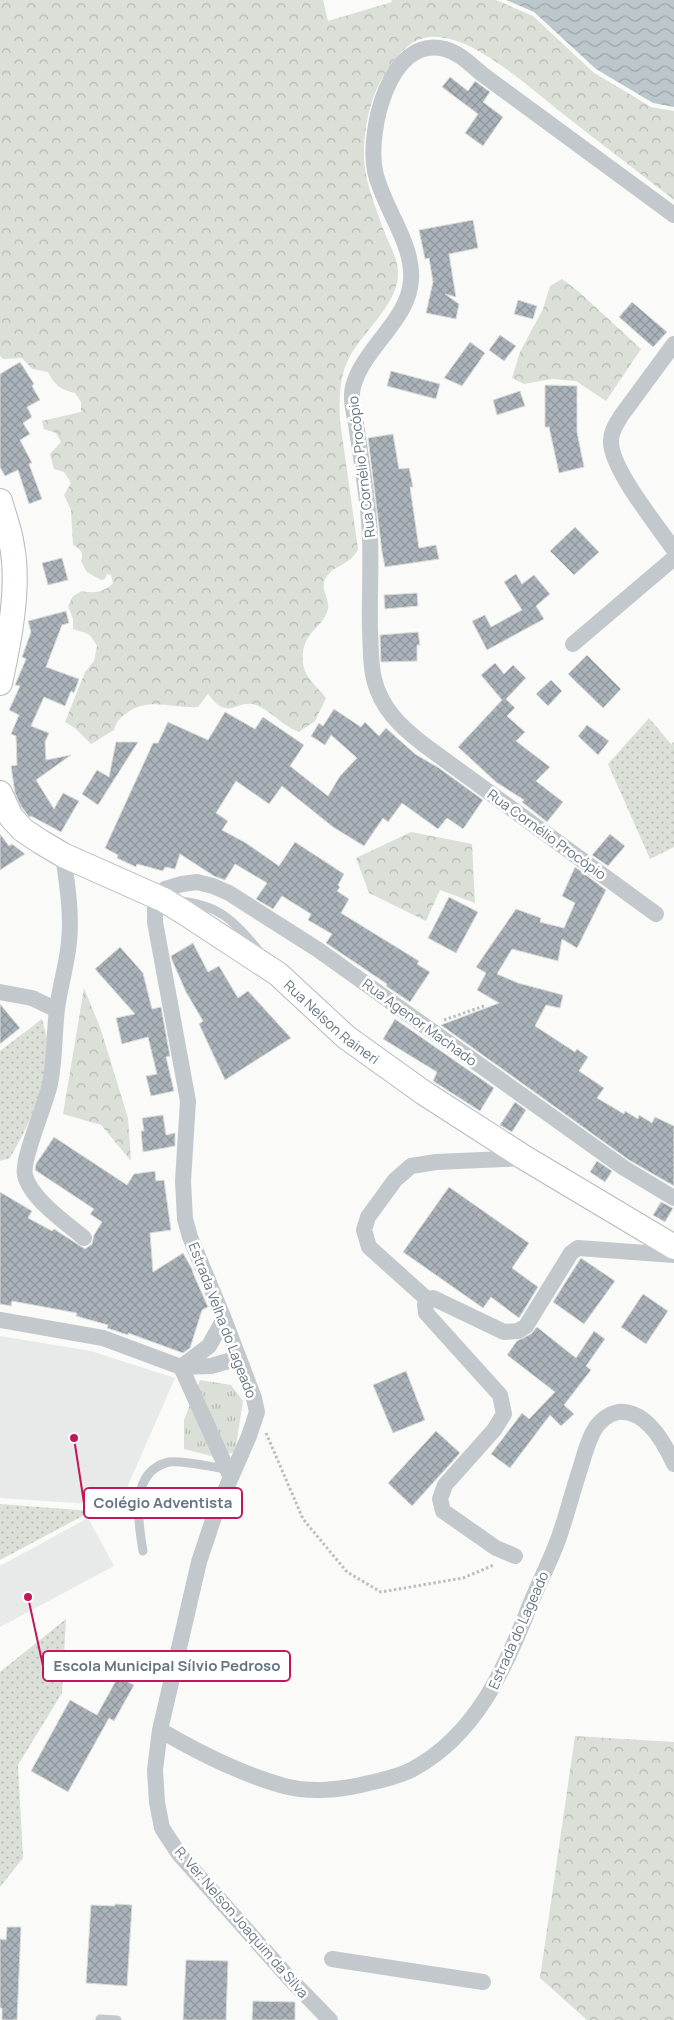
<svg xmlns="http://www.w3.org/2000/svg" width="674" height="2020" viewBox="0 0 674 2020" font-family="Manrope,sans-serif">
  <defs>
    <pattern id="grass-dots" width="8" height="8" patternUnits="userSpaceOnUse" patternTransform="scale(1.25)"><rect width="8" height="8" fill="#dadfd7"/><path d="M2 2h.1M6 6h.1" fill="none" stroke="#b4b9b4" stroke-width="1.8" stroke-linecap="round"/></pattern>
    <pattern id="forest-crowns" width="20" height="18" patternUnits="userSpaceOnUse" patternTransform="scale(1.25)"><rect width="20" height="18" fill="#dadfd7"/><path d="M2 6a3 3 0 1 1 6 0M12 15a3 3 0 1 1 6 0" fill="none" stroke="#b4b9b4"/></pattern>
    <pattern id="park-tufts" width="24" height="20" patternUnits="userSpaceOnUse" patternTransform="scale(1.25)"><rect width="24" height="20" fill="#dadfd7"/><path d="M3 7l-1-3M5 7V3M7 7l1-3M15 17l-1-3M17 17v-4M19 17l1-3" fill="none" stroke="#b4b9b4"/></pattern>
    <pattern id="water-waves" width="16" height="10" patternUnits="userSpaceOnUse" patternTransform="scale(1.25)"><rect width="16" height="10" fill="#bbc7cb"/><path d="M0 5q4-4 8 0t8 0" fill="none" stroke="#9ca6aa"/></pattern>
    <pattern id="building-cross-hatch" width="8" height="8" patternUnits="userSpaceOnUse" patternTransform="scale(1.25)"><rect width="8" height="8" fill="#aab3b9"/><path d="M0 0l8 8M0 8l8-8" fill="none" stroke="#8e969c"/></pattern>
  </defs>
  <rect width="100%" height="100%" fill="#fafaf8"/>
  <!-- built -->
  <path fill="#e8e9e9" d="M0,1336L91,1351L175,1378L119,1506L0,1498Z
    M88,1518L114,1566L0,1627V1566Z"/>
  <!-- grass -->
  <path fill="url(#grass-dots)" d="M649,718L671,744L674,742V847L650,859L608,764Z
    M42,1019C44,1027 47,1036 48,1045C51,1080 27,1129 10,1158L0,1161V1051Z
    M0,1504L92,1511L0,1560Z
    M66,1619L62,1693L18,1765L23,1858L0,1887V1672Z"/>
  <!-- forest -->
  <path fill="url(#forest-crowns)" d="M0,0H323L328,21L392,2L391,0H496L533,16L593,72L651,107L674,111V200C636,170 596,140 558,110C533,90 509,69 482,53C467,44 443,33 424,38C409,41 397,56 388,69C371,93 364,125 364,155C364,180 376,208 384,231C389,244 397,257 398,271C400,303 362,332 349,358C339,377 339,401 340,421L358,549C352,564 336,564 327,576C318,587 330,598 328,609C326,618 319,625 313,631C303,641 300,658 305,671C309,681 320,690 326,698L315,721L299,732C282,726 272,711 256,705C235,698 230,723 208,694L198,707C174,709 150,697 128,712C120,718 117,720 114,730L91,744L75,728L65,722L85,672L94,661L97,646C89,631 87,634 73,629V619L68,606L73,596L82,591C93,594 105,592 113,583L111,575L107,574L105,579L101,580L87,572L81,561C84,552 81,550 73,545L71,510L64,495L71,483L64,472L54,469L50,454L61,442L56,433L44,429L42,421L81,412V402L75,393C61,390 54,385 48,372L32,369L22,358L3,359L0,356Z
    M562,279L578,291L641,349L606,401L576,381L552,379L524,384L512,378L520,352L543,309L550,286Z
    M411,832L472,844L475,903L440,890L426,921L369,893L356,858Z
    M84,988L101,1030L128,1118L131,1161L101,1125L63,1114Z
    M575,1736L674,1742V2020H587L540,1978Z"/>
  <!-- park -->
  <path fill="url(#park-tufts)" d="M200,1380L231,1385L243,1401L235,1452L215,1457L184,1449V1420Z"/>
  <!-- water -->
  <path fill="url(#water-waves)" d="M506,0H674V107L653,103L596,69L534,12Z"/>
  <!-- building -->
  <path fill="url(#building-cross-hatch)" stroke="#dcdcda" d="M450,77L468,91L475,81L490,92L483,102L503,117L483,146L465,133L478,114L442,87Z
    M473,220L478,248L449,254L456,297L445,294L459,304L456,319L426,313L433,282L429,258L425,259L419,230Z
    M518,300L537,306L533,319L514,314Z
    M632,302L667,332L653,347L619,317Z
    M500,335L516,346L504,361L489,350Z
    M470,342L485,353L462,386L444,378Z
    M20,362L34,384L32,386L40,400L27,407L32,417L23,423L30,434L20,440L32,463L29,464L42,499L29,504L18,470L5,476L0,467V374Z
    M391,371L440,384L436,399L387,386Z
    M545,385L577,386V432L584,467L559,473L549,427H545Z
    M520,391L525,406L497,415L493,400Z
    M393,434L399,469L409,468L413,487H410L419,548L436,545L439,559L385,567L382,552L368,438Z
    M575,527L599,552L574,575L550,551Z
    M62,558L68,580L48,585L42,563Z
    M516,574L522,584L534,575L550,594L536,606L544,619L487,650L472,621L485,615L491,627L522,610L504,582Z
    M417,593L418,606L385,609L384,595Z
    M66,611L69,623L62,625L46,667L79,679L74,693L71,691L65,706L44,697L31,726L49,733L45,742L46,760L71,755L36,780L54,809L63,793L79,801L61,832L31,816L29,817L21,806L15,793L11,766L17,765L16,736L11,734L19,715L9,710L20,686L15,685L26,659L22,657L31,632L28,621Z
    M418,632L420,645H417V661L381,662L380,635Z
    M587,655L621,689L603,708L568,674Z
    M495,663L504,674L513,665L526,678L506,699L515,708L507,716L525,732L516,741L550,767L536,781L563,802L547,822L522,802L524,800L496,782L458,747L502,700L481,675Z
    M551,680L562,691L548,706L536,694Z
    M334,709L361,727L365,722L379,736L386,728L415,754L439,768L483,800L463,829L447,818L438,829L402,803L388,822L383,818L364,846L333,827L282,786L269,804L236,781L216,813L228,821L222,830L246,843L279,866L295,842L344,874L338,885L340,887L337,891L349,899L341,913L419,961L417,964L430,972L410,1002L386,986L387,984L326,943L332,934L308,920L311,914L282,896L273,909L256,899L267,883L235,864L225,880L214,876L180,854L175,869L165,867L163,871L137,864L136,867L117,858L118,855L105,848L153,743H158L168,722L208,740L225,712L255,729L263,717L304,745L290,766L328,796L340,776L357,758L331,735L325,745L311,736L319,723L323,726Z
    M587,725L609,741L598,755L578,736Z
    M116,742H138L98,805L82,794L97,770L109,777Z
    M0,834L9,846L12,844L25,854L0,870Z
    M610,834L625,846L608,866L592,855Z
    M575,867L606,890L577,948L562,939L558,961L512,949L497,974L518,983L563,995L560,1008L546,1005L535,1026L575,1052L577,1049L588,1057L579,1071L604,1088L597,1098L624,1114L625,1111L638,1119L639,1115L652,1123L655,1117L674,1126V1186L629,1160L441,1025L499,1003L477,990L486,973L476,967L516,909L541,918L540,922L564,928L575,903L562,896Z
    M449,897L478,912L456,953L428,938Z
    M193,943L208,972L219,966L238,998L248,991L291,1038L225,1080L199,1024L203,1021L186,992L172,960L171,956Z
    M120,947L143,973L152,1009L161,1007L170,1056L166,1057L174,1091L151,1096L146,1076L157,1074L148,1037L122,1044L116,1018L135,1014L95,969Z
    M0,1004L20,1028L0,1044Z
    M395,1019L494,1088L480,1111L433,1081L437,1072L383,1039Z
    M515,1102L526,1110L512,1132L500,1125Z
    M163,1115L166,1135L175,1133V1146L143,1152L141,1131H144L142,1118Z
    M54,1137L127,1185L134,1174L155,1171L156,1181L164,1180L171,1230L150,1233L153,1272L183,1253L192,1269L193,1273L208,1307L202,1310L190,1348L183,1353L128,1333V1335L107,1328L108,1325L76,1316L77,1313L12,1301L11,1306L0,1304V1192L32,1211L28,1218L52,1231L54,1229L85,1249L92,1244L94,1235L102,1222L90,1214L94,1209L35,1170L36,1164Z
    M597,1161L612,1171L605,1182L590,1172Z
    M449,1187L529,1243L512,1268L538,1287L519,1318L491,1297L483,1308L403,1252Z
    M661,1202L673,1208L665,1222L653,1215Z
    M581,1258L615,1281L584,1324L553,1302Z
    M643,1294L668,1311L646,1344L621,1327Z
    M537,1327L576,1358L594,1331L605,1339L586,1366L591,1370L564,1405L574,1414L561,1426L550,1415L510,1468L491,1454L522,1413L529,1419L555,1392L507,1355L517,1341L531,1334Z
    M406,1371L425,1420L393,1433L373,1385Z
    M436,1431L460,1453L412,1506L388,1483Z
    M118,1677L134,1685L114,1721L109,1718L68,1792L31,1771L70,1700L97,1715Z
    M115,1904L132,1905L127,1986L86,1983L91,1905L115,1906Z
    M7,1927H21L17,2020H2V2008H0V1939L6,1940Z
    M186,1960L228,1961L226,2020H183Z
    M253,2001L295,2002V2020H252Z"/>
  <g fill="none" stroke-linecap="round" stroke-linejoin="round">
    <defs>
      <g id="secondary">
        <path d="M0,501C4,516 10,530 12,546C20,587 9,642 0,683"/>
        <path id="s1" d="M0,793L11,817L23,830L41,842L63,855L164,900L185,913L278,974L346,1037L424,1093L525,1158L674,1247"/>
      </g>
    </defs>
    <!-- secondary casing -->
    <use href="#secondary" stroke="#b3babf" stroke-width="26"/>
    <!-- path -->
    <path stroke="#bbbfc2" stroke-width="3" stroke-dasharray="2.5 2.5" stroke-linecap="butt" d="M444,1020L484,1006
      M266,1433L303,1519L347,1572L381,1592L463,1578L494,1565"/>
    <!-- lane -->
    <path stroke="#c3c8cc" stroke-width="9" d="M178,901C219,904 234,921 259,951
      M143,1551C138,1522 129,1471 169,1462C180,1460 213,1467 226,1469
      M100,2019L117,2020"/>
    <!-- street -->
    <path stroke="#c3c8cc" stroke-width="16" d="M674,344L621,416C617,423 611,431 611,440C609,467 658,526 674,550
      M573,644L674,558
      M63,855C67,883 72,913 69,942C67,964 60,986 57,1009C54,1034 55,1059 50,1084C46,1104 21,1160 25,1175C30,1198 66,1223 84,1238
      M656,914L423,744C400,726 381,708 374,679C370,663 371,646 370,630C369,587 373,544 367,502C364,476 360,450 356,424C354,413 350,398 353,387C363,348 409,320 411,280C414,243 382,206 375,171C367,132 389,34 445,49C460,53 471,65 482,74L674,215
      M0,992L32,998L57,1010
      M428,1300L369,1247L364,1230L368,1217L395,1180L411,1166L436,1162L525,1158
      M0,1320L103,1338L181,1367L231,1478
      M181,1367L209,1346L224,1319
      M181,1367L211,1366L239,1358
      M515,1556L496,1548L443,1511L440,1499L445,1485L494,1430L504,1414L500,1395L426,1313L425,1304L428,1300L433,1298L504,1332L518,1331L526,1326L571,1253L578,1248L674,1255
      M160,1730C199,1753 241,1774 284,1786C310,1793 343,1790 369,1783C383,1780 400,1776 413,1769C476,1735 505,1669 530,1605C539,1582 551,1560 559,1537C567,1514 573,1490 581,1466C585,1453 588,1439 596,1427C602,1419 609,1414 618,1412C646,1409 664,1442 674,1464
      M332,1959L483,1982
      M330,2020L290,1979L179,1854L162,1828L157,1802L155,1770L160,1730L199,1562L215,1514L249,1436L257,1412L254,1398L224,1319L190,1237L185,1219L183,1181L188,1101L155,922V906L157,898L165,889L182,884L197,882L213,886L229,893L317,949L624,1168L674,1198"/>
    <!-- secondary -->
    <use href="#secondary" stroke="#fff" stroke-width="24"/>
  </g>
  <g text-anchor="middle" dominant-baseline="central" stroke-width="5" stroke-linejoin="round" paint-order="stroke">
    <!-- street labels -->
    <g font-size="14" fill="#657683" stroke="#fff">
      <text transform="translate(361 467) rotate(-97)">Rua Cornélio Procópio</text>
      <text transform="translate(547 834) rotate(36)">Rua Cornélio Procópio</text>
      <text stroke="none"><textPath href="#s1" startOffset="410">Rua Nelson Raineri</textPath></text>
      <text transform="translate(420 1022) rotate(36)">Rua Agenor Machado</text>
      <text transform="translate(223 1320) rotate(69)">Estrada Velha do Lageado</text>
      <text transform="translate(518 1630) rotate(-66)">Estrada do Lageado</text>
      <text transform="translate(242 1922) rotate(49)">R. Ver. Nelson Joaquim da Silva</text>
    </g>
  </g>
  <!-- callouts -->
  <path fill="none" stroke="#c2185b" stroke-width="2" d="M74 1438L84 1503M28 1597L43 1666"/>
  <g fill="#c2185b" stroke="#fff" stroke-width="2">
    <circle cx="74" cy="1438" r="5"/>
    <circle cx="28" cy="1597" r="5"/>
  </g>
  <g fill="#fff" stroke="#c2185b" stroke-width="2">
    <rect x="84" y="1488" width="158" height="30" rx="5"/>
    <rect x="43" y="1651" width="247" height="30" rx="5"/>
  </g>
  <g font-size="15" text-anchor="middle" font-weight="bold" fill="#657683">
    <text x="163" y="1508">Colégio Adventista</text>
    <text x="167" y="1671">Escola Municipal Sílvio Pedroso</text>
  </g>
</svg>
